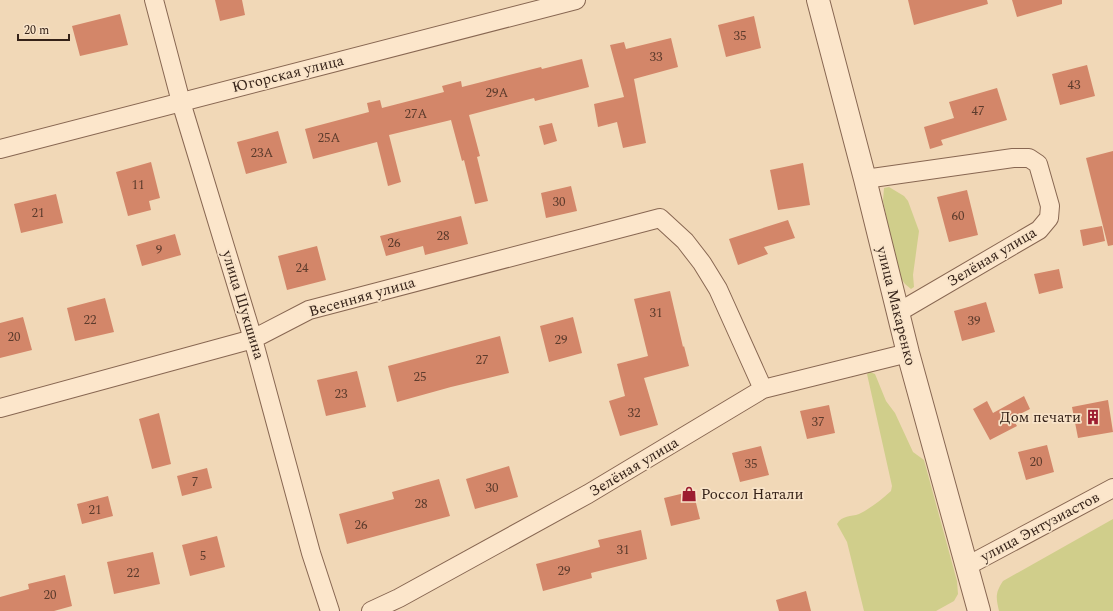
<svg xmlns="http://www.w3.org/2000/svg" width="1113" height="611" viewBox="0 0 1113 611" font-family="Spectral,serif">
  <rect width="100%" height="100%" fill="#f1d8b7"/>
  <!-- green -->
  <path fill="#d0ce8b" d="M889,187L904,196L908,201L919,231L913,275L914,287L911,289L905,284L899,276L883,201L884,188Z
    M870,372L875,374L886,401L895,413L913,452L924,460L957,581L958,594L954,601L936,611H864L847,542L837,524C842,515 851,517 859,514C871,508 881,500 891,491L892,486L867,374Z
    M1113,519V611H999C996,598 995,593 1003,581Z"/>
  <!-- building -->
  <path fill="#d38669" d="M215,0H242L245,15L220,21Z
    M908,0H987L988,4L914,25Z
    M1012,0H1062V4L1017,17Z
    M120,14L128,45L80,56L72,26Z
    M754,16L761,48L726,57L718,25Z
    M671,38L678,67L634,79L646,143L623,148L617,122L598,127L594,104L624,97L610,45L624,42L626,49Z
    M582,59L589,87L535,101L534,98L469,115L480,156L477,157L488,201L475,204L464,160L462,161L451,120L389,135L401,182L388,186L377,142L313,159L305,129L369,112L367,103L380,100L382,108L444,92L442,86L461,81L462,87L541,67L542,69Z
    M1087,65L1095,96L1060,105L1052,74Z
    M997,88L1007,120L941,140L943,145L930,149L924,127L954,118L949,102Z
    M552,123L557,141L544,145L539,126Z
    M278,131L287,163L246,174L237,142Z
    M1113,151V245L1108,246L1086,158Z
    M151,162L160,198L149,201L151,210L128,216L116,172Z
    M803,163L810,205L778,210L770,170Z
    M571,186L577,211L546,218L541,193Z
    M967,190L978,235L949,242L937,197Z
    M56,194L63,223L21,233L14,204Z
    M461,216L468,244L425,255L423,246L386,256L380,236Z
    M788,220L795,238L764,247L768,254L738,265L729,239Z
    M1102,226L1105,241L1083,246L1080,230Z
    M175,234L181,255L142,266L136,245Z
    M317,246L326,280L287,290L278,256Z
    M1059,269L1063,288L1039,294L1034,274Z
    M670,291L683,347L684,346L689,366L644,378L658,425L620,436L609,401L625,396L617,364L648,356L634,299Z
    M105,298L114,332L75,341L67,308Z
    M986,302L995,332L962,341L954,311Z
    M23,317L32,350L0,358V323Z
    M573,317L582,353L549,362L540,326Z
    M500,336L509,373L451,387L397,402L388,366Z
    M357,371L366,407L326,416L317,380Z
    M1024,396L1030,409L1012,418L1017,426L990,440L973,409L987,401L993,413Z
    M1108,400L1113,432L1078,438L1072,407Z
    M829,405L835,433L807,439L800,411Z
    M159,413L171,464L152,469L139,419Z
    M1047,445L1054,472L1026,480L1018,452Z
    M761,446L769,475L740,482L732,453Z
    M509,466L518,497L475,509L466,479Z
    M207,468L212,488L182,496L177,476Z
    M439,479L450,516L347,544L339,514L394,499L392,492Z
    M693,491L700,519L671,526L664,498Z
    M108,496L113,516L82,524L77,504Z
    M641,530L647,559L591,573L592,578L543,591L536,564L600,547L598,540Z
    M217,536L225,567L190,576L182,545Z
    M153,552L160,584L114,594L107,562Z
    M65,575L72,606L54,611H0V597L29,589L28,584Z
    M806,591L811,611H779L776,600Z"/>
  <g fill="none" stroke-linecap="round" stroke-linejoin="round">
    <defs>
      <path id="minor" d="M154,0L181,102L253,339L311,553L330,611
        M0,149L576,0
        M865,179L1013,158H1029L1038,164L1050,206L1049,218L1039,230L897,313
        M0,408L253,339L309,310L660,218L685,241L702,263L718,289L763,389
        M967,566L1113,488
        M371,611L399,598L588,494L763,389L908,353"/>
      <path id="tertiary" d="M818,0L865,179L908,353L979,611"/>
    </defs>
    <!-- minor casing -->
    <use href="#minor" stroke="#886752" stroke-width="20"/>
    <!-- tertiary casing -->
    <use href="#tertiary" stroke="#886752" stroke-width="24"/>
    <!-- minor -->
    <use href="#minor" stroke="#fce6cb" stroke-width="18"/>
    <!-- tertiary -->
    <use href="#tertiary" stroke="#fce6cb" stroke-width="22"/>
  </g>
  <!-- icons -->
  <defs>
    <symbol id="building-bare" viewBox="-9 -9 18 18"><path d="M-4-6H4V6H1V3H-1V6H-4ZM-2.5-4.3h1.7v1.8h-1.7ZM.8-4.3h1.7v1.8H.8ZM-2.5-1h1.7V.8h-1.7ZM.8-1h1.7V.8H.8Z" fill="#9c1d30" stroke="#f8e3c8" stroke-width="2.5" paint-order="stroke"/></symbol>
    <symbol id="shop-bare" viewBox="-9 -9 18 18"><path d="M-5-2.5h2.3a2.7 3.5 0 0 1 5.4 0H5L5.5 6h-11ZM-1.5-2.5h3a1.5 2.3 0 0 0-3 0Z" fill="#9c1d30" stroke="#f8e3c8" stroke-width="2.5" paint-order="stroke"/></symbol>
  </defs>
  <g fill-rule="evenodd">
    <use href="#building-bare" x="1082" y="406" width="22" height="22"/>
    <use href="#shop-bare" x="678" y="483" width="22" height="22"/>
  </g>
  <g text-anchor="middle" dominant-baseline="central" stroke-width="3.5" stroke-linejoin="round" paint-order="stroke">
    <!-- number labels -->
    <g font-size="13" fill="#5c3b2c">
      <text x="740" y="36">35</text>
      <text x="656" y="57">33</text>
      <text x="1074" y="85">43</text>
      <text x="497" y="93">29А</text>
      <text x="978" y="111">47</text>
      <text x="416" y="114">27А</text>
      <text x="329" y="138">25А</text>
      <text x="262" y="153">23А</text>
      <text x="138" y="185">11</text>
      <text x="559" y="202">30</text>
      <text x="38" y="213">21</text>
      <text x="958" y="216">60</text>
      <text x="443" y="236">28</text>
      <text x="394" y="243">26</text>
      <text x="159" y="250">9</text>
      <text x="302" y="268">24</text>
      <text x="656" y="313">31</text>
      <text x="90" y="320">22</text>
      <text x="974" y="321">39</text>
      <text x="14" y="337">20</text>
      <text x="561" y="340">29</text>
      <text x="482" y="360">27</text>
      <text x="420" y="377">25</text>
      <text x="341" y="394">23</text>
      <text x="634" y="413">32</text>
      <text x="818" y="422">37</text>
      <text x="1036" y="462">20</text>
      <text x="751" y="464">35</text>
      <text x="195" y="482">7</text>
      <text x="492" y="488">30</text>
      <text x="421" y="504">28</text>
      <text x="95" y="510">21</text>
      <text x="361" y="525">26</text>
      <text x="623" y="550">31</text>
      <text x="203" y="556">5</text>
      <text x="564" y="571">29</text>
      <text x="133" y="573">22</text>
      <text x="50" y="595">20</text>
    </g>
    <!-- street labels -->
    <g font-size="15" fill="#352218" stroke="#f8e3c8">
      <text transform="translate(288 74) rotate(-14)">Югорская улица</text>
      <text transform="translate(992 257) rotate(-31)">Зелёная улица</text>
      <text transform="translate(362 297) rotate(-16)">Весенняя улица</text>
      <text transform="translate(243 305) rotate(73)">улица Шукшина</text>
      <text transform="translate(896 306) rotate(76)">улица Макаренко</text>
      <text transform="translate(634 467) rotate(-31)">Зелёная улица</text>
      <text transform="translate(1040 527) rotate(-28)">улица Энтузиастов</text>
    </g>
    <!-- poi labels -->
    <g font-size="15" fill="#352218" stroke="#f8e3c8" text-anchor="end">
      <text x="1081" y="417">Дом печати</text>
      <text x="701" y="494" text-anchor="start">Россол Натали</text>
    </g>
  </g>
  <!-- scale -->
  <path d="M18 34v6h51v-6" fill="none" stroke="#352218" stroke-width="2"/>
  <text x="24" y="34" font-size="12" fill="#352218" stroke="#f8e3c8" stroke-width="3" paint-order="stroke">20 m</text>
</svg>
